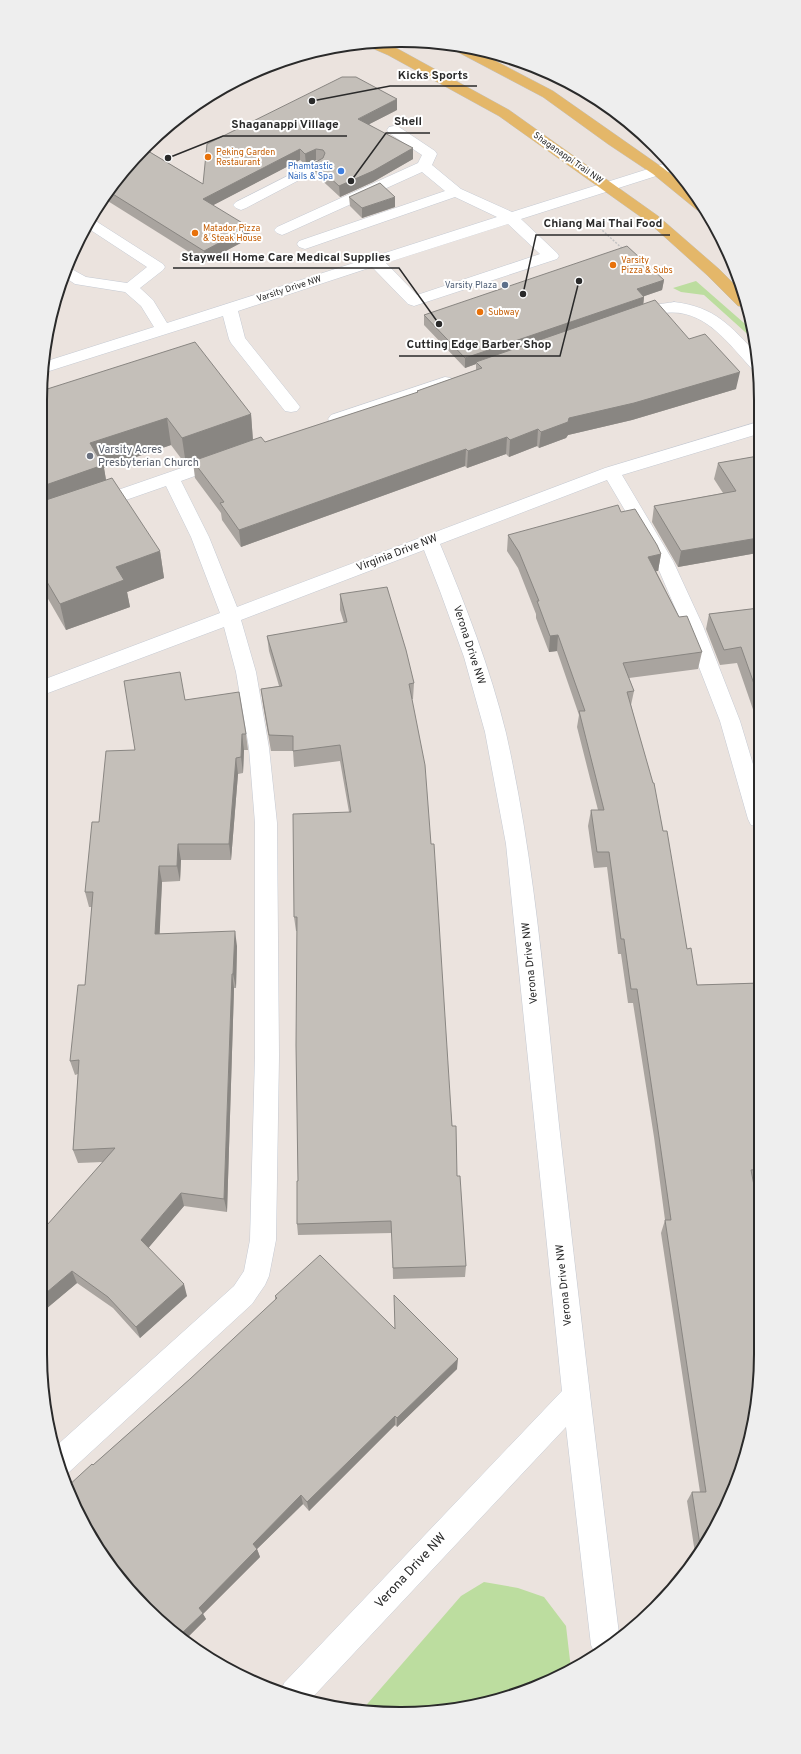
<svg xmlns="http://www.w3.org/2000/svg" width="801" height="1754" viewBox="0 0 801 1754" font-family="Overpass,sans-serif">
  <rect width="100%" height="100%" fill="#ebe3de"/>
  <!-- green -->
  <path fill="#bcdd9f" d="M696,281L752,330L754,340L704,295L681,292L673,288Z
    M484,1582L518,1588L544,1597L566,1626L571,1669L471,1707L400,1714L362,1710L461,1596Z"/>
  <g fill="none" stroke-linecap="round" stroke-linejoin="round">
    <defs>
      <path id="minor" d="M394,126L399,127L435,151L437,154L432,165L461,189L512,212L667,163L675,170L521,219L557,253L559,256L557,259L420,304L414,306L408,304L372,267L238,311L245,338L297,403L300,407L297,411L291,412L285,411L231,343L229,339L223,316L43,373L44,362L154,327L141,306L125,292L75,284L63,276L66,266L86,277L127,283L147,267L86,227L91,218L163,264L165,267L163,270L140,288L153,300L167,323L497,217L455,197L311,247L305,249L299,247L297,244L299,241L445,191L422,172L287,233L282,235L277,233L274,230L277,227L418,163L422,155L389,133L387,130L389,127ZM508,224L540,254L417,295L386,263Z
        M317,161L322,162L324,165L322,168L246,208L241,210L236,208L233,205L236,202Z
        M674,302C716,307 730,326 758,355V370L752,369C728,343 704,308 665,313C653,314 639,323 626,319L624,316C630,307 663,304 674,302Z
        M445,377L451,378L453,382L451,386L343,423L337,425L331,423L328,419L331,415Z
        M758,422V434L622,475L673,561L703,626L740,721L759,784V827L751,825L748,819L720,721L683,626L655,561L607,480L440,544C466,606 490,668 506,733C535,862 545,994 559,1125C578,1295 598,1464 619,1634L595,1654L591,1645L566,1427L310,1700L282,1689L284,1683L562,1391L506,844L485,732L464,657L440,591L424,550L241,620L256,672L269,748L277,823L279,1056L276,1240L269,1276L265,1285L252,1304L68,1473L62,1475L59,1470L55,1447L234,1286L244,1271L250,1240L255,1056V823L249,748L236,672L224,627L40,696V681L220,613L191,537L166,486L40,530V517L216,456L222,454L228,456L231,460L228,464L181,481L209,537L237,607L605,468Z"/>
      <path id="major" d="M381,42L398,49L509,110L658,216L719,269L741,291L746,307L738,306L707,275L648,222L499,116L388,55L367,46L366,43Z
        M451,45L469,47L553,91L663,168L693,192L704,211L697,210L653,174L608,144L543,97L452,49Z"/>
    </defs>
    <!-- minor casing -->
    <use href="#minor" stroke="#c5cad3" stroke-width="1"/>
    <!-- major casing -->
    <use href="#major" stroke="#c3c3c3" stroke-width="1"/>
    <!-- path -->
    <path stroke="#c3c3c3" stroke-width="1.5" stroke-dasharray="2 1.5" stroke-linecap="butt" d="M592,221L624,250"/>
    <!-- minor -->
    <use href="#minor" fill="#fff" fill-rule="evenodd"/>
    <!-- major -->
    <use href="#major" fill="#e4b769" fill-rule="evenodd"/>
  </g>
  <!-- wall -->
  <path fill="#a9a49f" d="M397,110L369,124L413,159L373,182L340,197L315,174L314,163L319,160H316L306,165L300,160L213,205L250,238L205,262L103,198L143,148L203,184Z
    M349,197L395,207L362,218L350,206Z
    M664,280L662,290L644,296V297L643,305L689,339L736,389L632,420L568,435L566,438L539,448L537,446L509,457L506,454L467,468L465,466L241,547L222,520L221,513L195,478L193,462L186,465L171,445L104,468L106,480L160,551L164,578L127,592L130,607L66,630L47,597L41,575L40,573V400L251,414L253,440L265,442L417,393V391L476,370V364L465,368L424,325V315Z
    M758,456L759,556L757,553L678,567L652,522L654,506L723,493L714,479L718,463Z
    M621,512L661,554L658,571H656L679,617L702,652L698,669L629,678L634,691L631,705L663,831L687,949L697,985L760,983V1182H753L734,1491L695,1553L687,1501L692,1492H700L661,1233L665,1220L654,1137L633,1003H628L621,954H618L607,867L594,868L588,826L591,810H598L577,727L579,715L557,651L549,652L536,618V614L518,568L507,551L508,535Z
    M340,594L414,683L413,699H412L457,1176L466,1266L465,1277L393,1279L392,1233L298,1235L297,1224L298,1181L297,931H296L294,917L349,812L340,761L294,767L293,751H271L263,705L261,689L279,686L269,651L267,636L344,623L340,610Z
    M759,608V720L757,721L737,663L720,665L706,629L709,614Z
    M185,700L246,734L248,750H244L243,773L238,774L231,860H181L180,881L162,882L159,934L237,946L236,988H234L227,1212L184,1206L148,1248L187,1296L140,1338L113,1308L77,1283L40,1314V1233L103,1162L78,1163L73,1150L78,1074L75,1075L70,1061L85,985L92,907H89L85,892L99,822L135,750Z
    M275,1296L395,1328L457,1369L397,1427L395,1425L309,1511L303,1504L257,1549L260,1557L203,1614L206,1619L187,1638L129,1591L93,1465L190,1379L275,1300Z"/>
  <!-- shaded-wall -->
  <path fill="#898682" d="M397,99V110L358,130V119Z
    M413,148V159L373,182L340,197L339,186Z
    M300,149V160L204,210L203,199Z
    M316,149V160L306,165L305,154Z
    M395,197V207L362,218V208Z
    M249,227L250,238L205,262L204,251Z
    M664,280L662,290L636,299L637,289Z
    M644,297L643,307L476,362V364L465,368V358Z
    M740,372L736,389L632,420L568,435L566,438L539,448L541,432L569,418Z
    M251,414L253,442L193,461V462L186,465L182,438Z
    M167,418L171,445L104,468L108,492L40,516V487L90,443Z
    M538,429L537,446L509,457L510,440Z
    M507,437L506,454L467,468L468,451Z
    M466,449L465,466L241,547L239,530Z
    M758,538V546L757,553L678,567L681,551Z
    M160,551L164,578L127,592L130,607L66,630L60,604L116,567Z
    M661,554L658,571L645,573L648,557Z
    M558,635L557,651L549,652L550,636Z
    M242,734L244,750L243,773L241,757Z
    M236,758L238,774L231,860L229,844Z
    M178,844L181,860L180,881L177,866Z
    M159,866L162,882L159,949L155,934Z
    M235,931L237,946L236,988L233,974Z
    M232,974L234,988L227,1212L224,1199Z
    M181,1193L184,1206L145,1252L141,1240Z
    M72,1271L77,1283L40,1314V1298Z
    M184,1284L187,1296L140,1338L136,1327Z
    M458,1359L457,1369L397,1427V1418Z
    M395,1416V1425L309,1511L307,1502Z
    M301,1495L303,1504L257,1549L260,1557L203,1614L206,1619L187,1638L181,1634L199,1608L253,1544Z"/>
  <!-- building -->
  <path fill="#c4bfb9" stroke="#898682" d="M342,77H356L397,99L358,119L413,148L373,171L339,186L314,163L323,158L325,153L323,150L316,149L305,154L300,149L203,199L249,227L204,251L108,191L143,148L203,184L207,144Z
    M380,183L395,197L362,208L349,197Z
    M627,246L664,280L637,289L644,297L465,358L424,315Z
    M655,300L689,339L705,334L740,372L634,403L569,418L568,422L541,432L538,429L510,440L507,437L468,451L466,449L239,530L220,503L224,502L193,461L261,437L265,442L418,392L417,391L482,368L476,362Z
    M195,342L251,414L182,438L167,418L90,443L103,465L40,487V400L41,391Z
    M758,456V538L681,551L654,506L736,491L718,463Z
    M112,478L160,551L116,567L124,580L60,604L40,570L47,568L40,557V502Z
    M618,505L621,512L635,509L657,545L661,554L648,557L679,617L687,616L702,652L623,663L634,691L627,692L653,783H654L663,831H667L687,949L691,948L697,985L760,983V1169L751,1170L761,1221V1354L754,1424L734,1491L700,1545L692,1492H706L665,1220H671L657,1123L637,989H631L624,939H621L609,852H597L591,810H604L579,711H585L558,635L550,636L537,601H539L519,552L508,535Z
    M387,587L406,650L414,683L409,684L425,765L431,844H434L452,1126H456L457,1176H460L466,1266L393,1268L391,1221L297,1224V1181H298L296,1045L297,917H294L293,814L351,812L340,745L293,751V736L269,735L261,689L282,686L267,636L347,622L340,594Z
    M759,608V698L741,647L724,650L709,614Z
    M180,672L185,700L239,692L246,734H242L241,757L236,758L229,844H178L177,866H159L155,934L235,931L233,974H232L224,1199L181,1193L141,1240L184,1284L136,1327L108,1297L72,1271L40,1298V1233L115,1148L73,1150L79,1060L70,1061L78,985H85L93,892H85L92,822H99L106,751L135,750L124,681Z
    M320,1255L395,1329L394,1295L458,1359L397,1418L395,1416L307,1502L301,1495L253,1544L257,1549L199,1608L203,1613L181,1634L129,1591L88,1534L67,1487L92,1464L93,1465L190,1379L277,1298L275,1296Z"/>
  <!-- markers -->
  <g fill="#e8710a" stroke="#fff" stroke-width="1.5">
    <circle cx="208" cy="157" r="4"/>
    <circle cx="195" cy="233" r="4"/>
    <circle cx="613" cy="265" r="4"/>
    <circle cx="480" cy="312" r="4"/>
  </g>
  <circle fill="#3f7fe0" stroke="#fff" stroke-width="1.5" cx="341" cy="171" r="4"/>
  <circle fill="#5c6f8a" stroke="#fff" stroke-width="1.5" cx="505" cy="285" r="4"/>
  <circle fill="#6b7280" stroke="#fff" stroke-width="1.5" cx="90" cy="456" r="4"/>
  <g text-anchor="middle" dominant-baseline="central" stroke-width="4" stroke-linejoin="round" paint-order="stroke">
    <!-- far-food labels -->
    <g font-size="9" fill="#c56008" stroke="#fff" text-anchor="start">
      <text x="216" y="152">Peking Garden<tspan x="216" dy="10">Restaurant</tspan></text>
      <text x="203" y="228">Matador Pizza<tspan x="203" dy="10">&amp; Steak House</tspan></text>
      <text x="621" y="260">Varsity<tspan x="621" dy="10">Pizza &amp; Subs</tspan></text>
      <text x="488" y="312">Subway</text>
    </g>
    <!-- far-street labels -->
    <g font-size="9" fill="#2a2a2a" stroke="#fff">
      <text transform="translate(568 158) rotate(35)">Shaganappi Trail NW</text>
      <text transform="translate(289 289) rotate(-18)">Varsity Drive NW</text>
    </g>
    <!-- far-shop labels -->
    <g font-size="9" fill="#366cbe" stroke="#fff" text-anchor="end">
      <text x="333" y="166">Phamtastic<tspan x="333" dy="10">Nails &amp; Spa</tspan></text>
    </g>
    <!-- far-service labels -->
    <g font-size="9" fill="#4e5e75" stroke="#fff" text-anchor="end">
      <text x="497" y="285">Varsity Plaza</text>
    </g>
    <!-- worship labels -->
    <g font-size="11" fill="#5b616d" stroke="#fff" text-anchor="start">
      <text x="98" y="450">Varsity Acres<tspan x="98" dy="13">Presbyterian Church</tspan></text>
    </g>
    <!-- street labels -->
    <g font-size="11" fill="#2a2a2a" stroke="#fff">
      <text transform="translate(397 553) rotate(-21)">Virginia Drive NW</text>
      <text transform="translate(469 645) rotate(72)">Verona Drive NW</text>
      <text transform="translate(530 963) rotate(-96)">Verona Drive NW</text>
      <text transform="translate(564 1285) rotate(-96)">Verona Drive NW</text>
    </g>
    <!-- near-street labels -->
    <g font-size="13" fill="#2a2a2a" stroke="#fff">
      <text transform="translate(411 1571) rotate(-47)">Verona Drive NW</text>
    </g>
  </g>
  <!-- crop -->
  <path d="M0 0H801V1754H0ZM400 47H401A353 353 0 0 1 754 400V1354A353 353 0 0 1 401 1707H400A353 353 0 0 1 47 1354V400A353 353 0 0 1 400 47Z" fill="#eee" fill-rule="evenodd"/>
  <path fill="none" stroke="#2a2a2a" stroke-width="2" d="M400 47H401A353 353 0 0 1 754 400V1354A353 353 0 0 1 401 1707H400A353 353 0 0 1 47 1354V400A353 353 0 0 1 400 47Z"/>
  <!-- callouts -->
  <path fill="none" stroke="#2a2a2a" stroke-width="1.5" d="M312 101L390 86H477M351 181L386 133H430M168 158L223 136H347M523 294L536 235H670M439 324L399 268H173M579 281L560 356H399"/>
  <g fill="#2a2a2a" stroke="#fff" stroke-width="1.5">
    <circle cx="312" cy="101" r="4"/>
    <circle cx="351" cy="181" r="4"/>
    <circle cx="168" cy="158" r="4"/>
    <circle cx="523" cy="294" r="4"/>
    <circle cx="439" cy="324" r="4"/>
    <circle cx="579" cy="281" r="4"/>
  </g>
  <g font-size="12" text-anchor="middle" font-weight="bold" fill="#2a2a2a" stroke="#fff" stroke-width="4" stroke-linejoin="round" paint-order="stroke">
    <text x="433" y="79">Kicks Sports</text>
    <text x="408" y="125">Shell</text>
    <text x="285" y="128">Shaganappi Village</text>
    <text x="603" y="227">Chiang Mai Thai Food</text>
    <text x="286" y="261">Staywell Home Care Medical Supplies</text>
    <text x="479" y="348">Cutting Edge Barber Shop</text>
  </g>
</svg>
